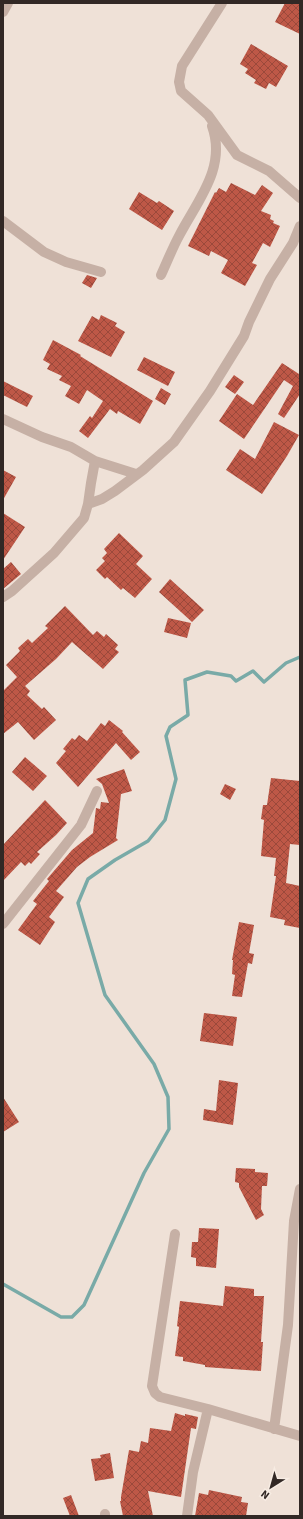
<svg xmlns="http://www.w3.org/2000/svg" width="303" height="1519" viewBox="0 0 303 1519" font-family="'Source Sans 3',sans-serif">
  <defs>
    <pattern id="building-cross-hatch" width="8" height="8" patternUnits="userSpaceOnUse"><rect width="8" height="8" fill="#be5847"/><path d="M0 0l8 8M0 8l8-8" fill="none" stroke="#9b493b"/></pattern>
  </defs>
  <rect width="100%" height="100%" fill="#efe1d7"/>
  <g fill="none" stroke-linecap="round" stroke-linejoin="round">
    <!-- stream -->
    <path stroke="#79aaa7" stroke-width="3.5" d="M3,1284L61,1317H72L84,1305L144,1173L169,1129L168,1097L154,1064L105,995L78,903L88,879L115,860L148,841L165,820L176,779L166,736L170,727L188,715L185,680L207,672L231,676L236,681L253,671L264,682L286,663L300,657"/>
  </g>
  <!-- building -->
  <path fill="url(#building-cross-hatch)" d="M285,3H300V34L275,22Z
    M251,44L288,66L276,87L269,83L266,89L254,83L256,80L245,73L248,69L240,64Z
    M231,183L255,195L262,185L273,193L261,211L271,215L270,219L274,221L273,223L280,226L270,247L263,243L252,263L257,265L245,286L221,273L228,260L211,251L209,256L188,246L215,192L216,193L219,188L226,192Z
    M139,192L157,203L159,201L174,211L162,230L129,209Z
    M87,275L97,278L91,288L82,283Z
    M101,315L117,323L115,326L125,332L111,357L78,341L92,316L99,320Z
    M53,340L81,355L80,356L153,401L140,424L118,411L117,414L110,409L88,438L79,431L90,416L92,418L103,401L87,390L79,404L65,396L71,386L59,380L62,376L47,369L50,364L43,360Z
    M144,357L175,372L168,386L137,370Z
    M282,363L299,374L300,373V394L284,418L278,414L293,386L284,380L244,439L219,421L237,394L253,405Z
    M234,375L244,382L235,394L225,387Z
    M3,381L33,396L27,407L3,395Z
    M161,388L171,394L165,405L155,399Z
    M274,422L299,435L287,456L262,494L226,470L240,449L255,459Z
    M3,470L16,477L3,500Z
    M3,513L25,527L3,560Z
    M119,533L143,556L136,564L152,579L135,598L123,588L121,590L107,577L105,579L96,570L105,561L102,558L107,553L104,549Z
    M11,562L21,574L3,589V569Z
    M170,579L204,610L192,622L159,592Z
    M65,606L93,635L97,631L104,637L106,634L118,645L115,649L119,652L103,669L72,642L56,659L25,686L30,691L27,695L42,709L44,707L56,720L34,740L18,722L3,734V691L17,677L6,665L20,651L18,648L28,639L32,643L48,628L45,626Z
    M168,618L191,623L187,638L164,632Z
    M109,720L123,731L122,732L140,752L131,760L116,743L78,787L56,763L66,751L63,749L72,738L75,740L79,735L87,741L101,723L105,726Z
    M25,757L47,776L33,791L12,772Z
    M124,769L132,791L121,794L116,838L118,840L90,857L77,867L56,891L64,897L49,917L55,922L40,945L18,930L37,904L33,901L49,881L47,879L72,850L93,833L96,808L100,809L101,802L109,803L102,784L96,779Z
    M271,778L300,781V845L290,844L286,883L300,886V928L284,925L285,920L270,917L276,876H274L276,858L261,856L264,820L261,819L263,805H267Z
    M225,784L236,789L230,800L220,794Z
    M45,800L67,823L56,835L37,852L40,854L31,864L29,862L25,866L21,862L3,881V845Z
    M239,922L254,925L249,953L254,954L252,964L248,963L242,997L232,996L235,975L232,974L233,960H232Z
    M204,1013L237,1017L233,1046L200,1041Z
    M219,1080L238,1083L233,1125L203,1120L204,1109L216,1111Z
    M3,1097L19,1122L3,1132Z
    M236,1168L255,1169V1172L268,1173L267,1186H262L261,1209L264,1215L256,1220L239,1187V1183L235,1182Z
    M199,1228L219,1229L216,1268L196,1266V1258L191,1257L192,1242H198Z
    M225,1286L254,1289V1296H264L261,1342H263L261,1371L205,1367V1365L183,1361V1357L175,1356L179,1327L177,1326L180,1301L223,1306Z
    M175,1413L185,1416V1414L198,1417L196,1429L191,1428L181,1497L148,1491L153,1516H123L120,1501H121V1497L129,1450L139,1452L141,1441L148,1443L150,1428L171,1431Z
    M110,1453L114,1478L95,1481L91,1459L101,1458L100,1455Z
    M209,1490L242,1497L241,1502L248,1503L246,1516H195L199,1493L208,1495Z
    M71,1495L79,1516H70L63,1498Z"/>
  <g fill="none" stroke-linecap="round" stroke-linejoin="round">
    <!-- street -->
    <path stroke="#c6b0a5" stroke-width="10" d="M222,3L182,66L179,82L181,91L208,115L237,155L269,171L300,198
      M3,12L8,3
      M3,221L44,252L66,262L101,272
      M161,275C167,262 172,249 179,236C197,201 227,168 212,126
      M3,419L42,437L71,447L95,461L136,474
      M88,504L102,499L115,491L143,470L174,442L210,391L244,336L249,322L270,279L293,243L300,226
      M3,597L12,591L54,553L84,518L88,504L91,483L95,461
      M3,924L81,825L97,791
      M175,1234L152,1386L155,1393L160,1397L208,1409L300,1436
      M274,1429L288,1325L294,1221L300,1189
      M105,1514V1516
      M187,1516L193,1472L208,1409"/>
  </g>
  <!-- border -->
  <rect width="303" height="1519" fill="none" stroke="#322825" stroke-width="8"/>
  <!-- north arrow -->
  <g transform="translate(271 1487) rotate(217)" stroke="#f7ece3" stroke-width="3" paint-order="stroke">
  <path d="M0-3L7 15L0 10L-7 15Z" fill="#322825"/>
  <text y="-6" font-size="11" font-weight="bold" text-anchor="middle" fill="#322825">N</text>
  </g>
</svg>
